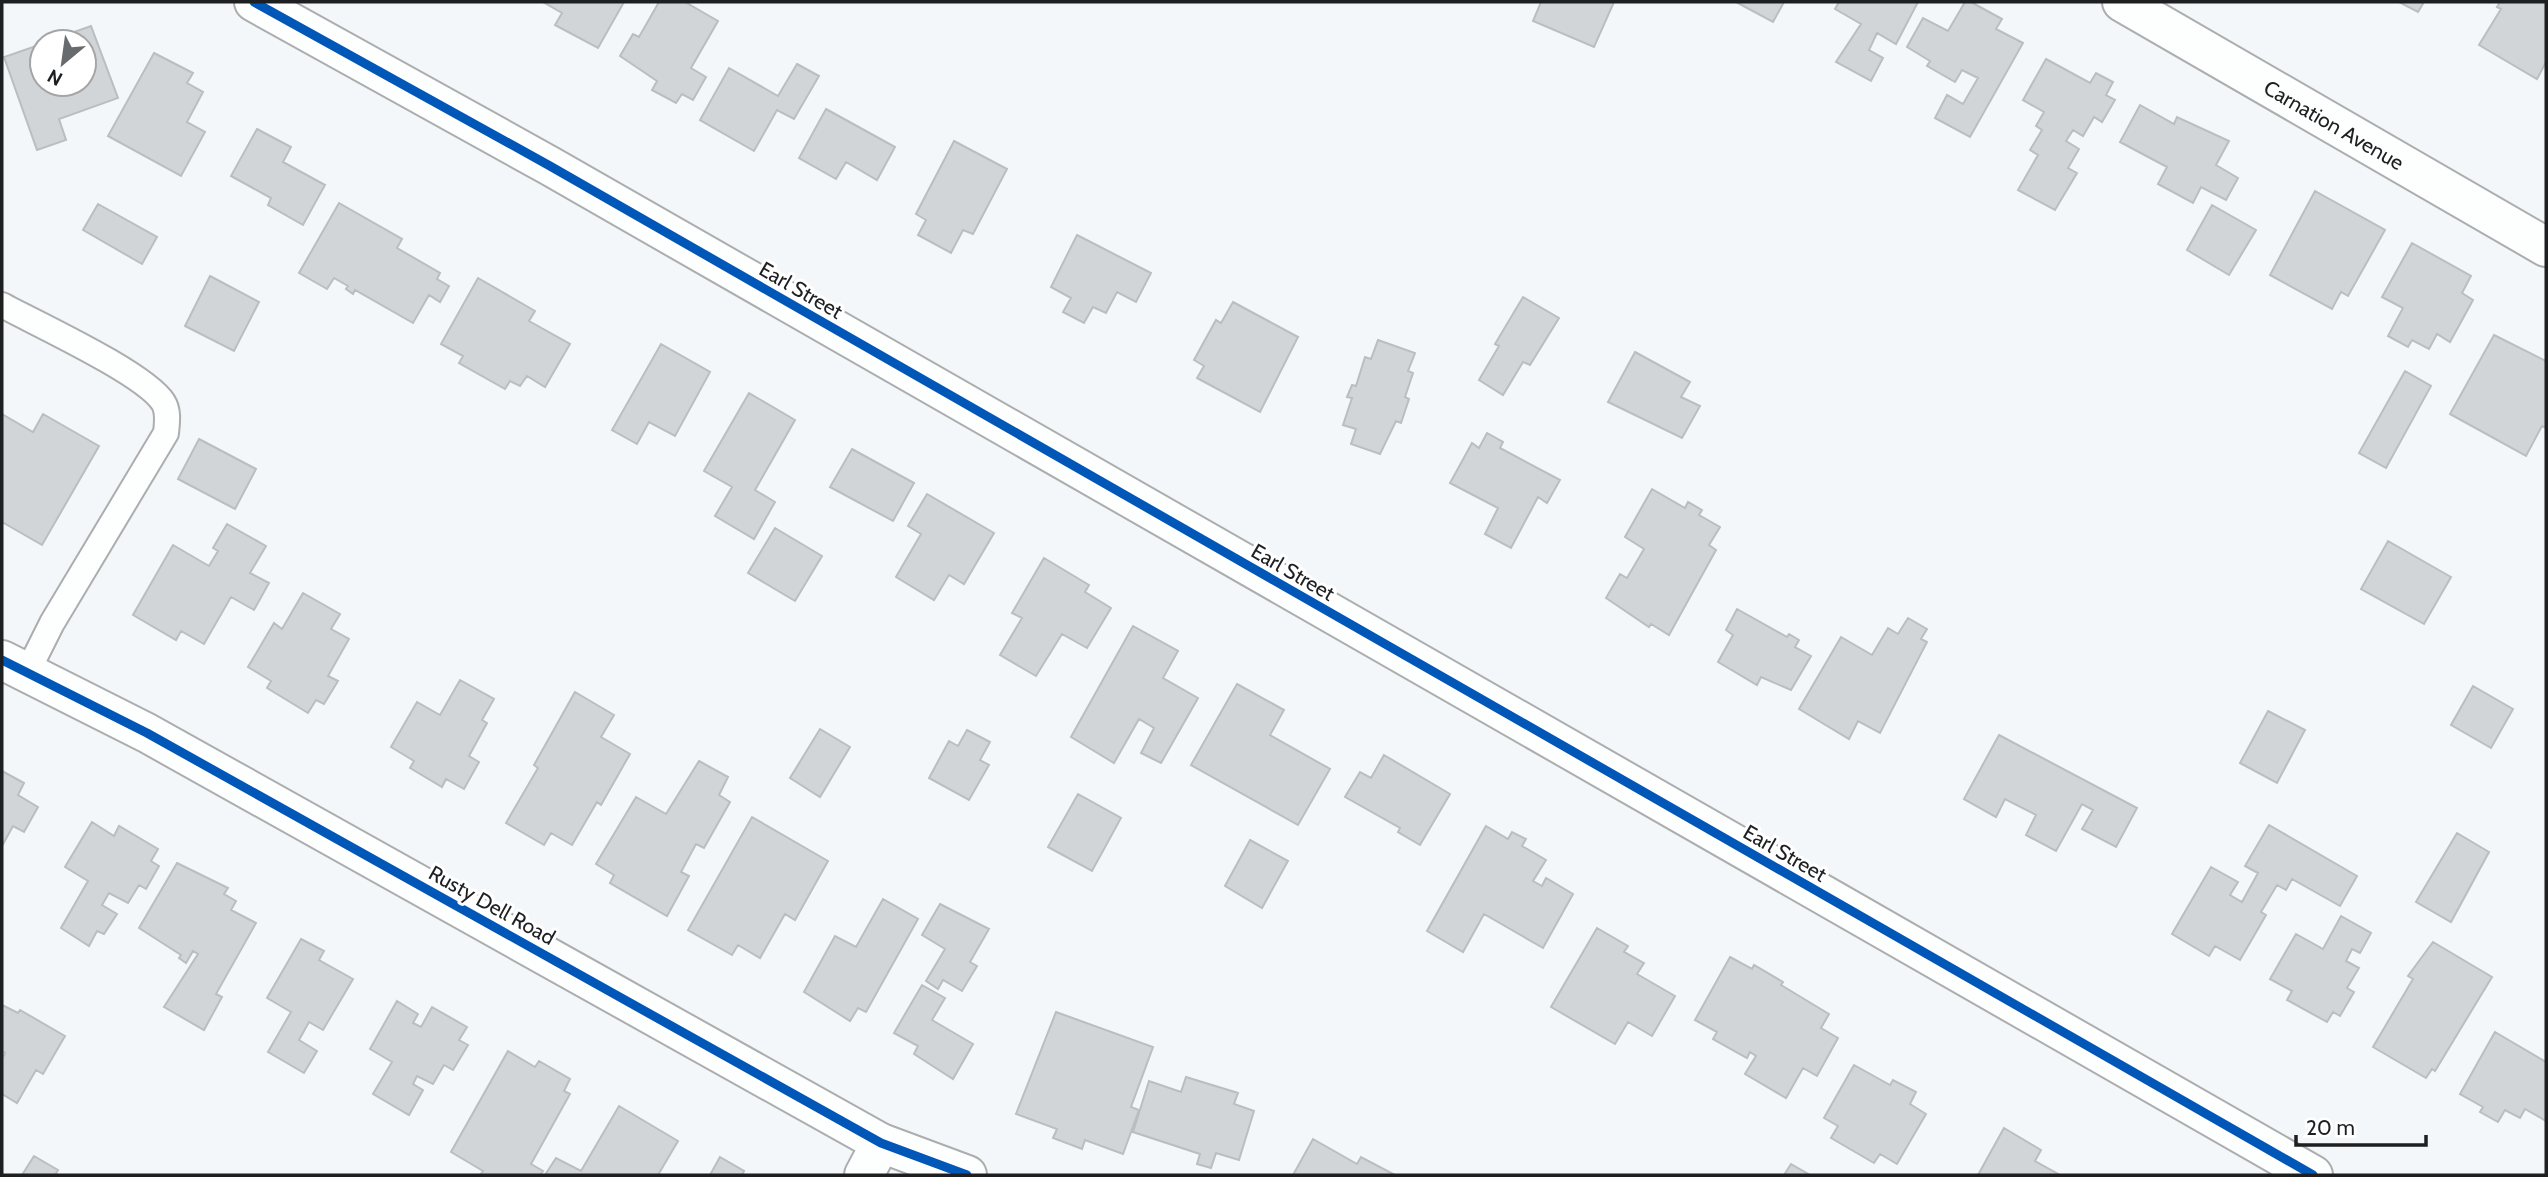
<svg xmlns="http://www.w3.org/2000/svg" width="2548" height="1177" viewBox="0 0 2548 1177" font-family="Cabin,sans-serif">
  <rect width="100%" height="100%" fill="#f4f7fa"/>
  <!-- building -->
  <path fill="#d2d5d7" stroke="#bbbdc0" stroke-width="2" d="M543,2H624L598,48L555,25L562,13Z
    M659,2H685L718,21L691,68L706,77L693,100L682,94L676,103L652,90L657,81L620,56L633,34L639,37Z
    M1541,2H1614L1594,47L1533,21Z
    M1736,2H1784L1773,22Z
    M1839,2H1918L1896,44L1877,33L1869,50L1883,58L1871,81L1836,62L1861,24L1835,9Z
    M1965,2H1971L2002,19L1996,29L2023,43L1970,137L1935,118L1947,95L1963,104L1978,78L1962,70L1955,82L1927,66L1930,61L1907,47L1923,18L1948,31Z
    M2399,2H2424L2418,12Z
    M2500,2H2546V62L2537,79L2479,45L2501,9L2497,7Z
    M91,26L118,98L59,119L66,140L37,150L4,57L42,44V84H84V42H46Z
    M154,53L193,73L187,83L203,92L187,122L205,132L181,176L108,136Z
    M2046,59L2090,83L2096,73L2113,82L2106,95L2115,100L2102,122L2094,117L2083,136L2073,130L2066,141L2079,149L2068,168L2077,173L2055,210L2018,190L2038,155L2030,150L2042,130L2036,126L2044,112L2023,100Z
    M797,64L819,76L794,119L777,110L754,151L700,120L729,68L778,96Z
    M2140,105L2174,124L2177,117L2229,141L2216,165L2238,178L2226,200L2201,187L2193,203L2158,184L2167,167L2120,142Z
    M826,109L895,147L877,180L846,162L836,179L799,158Z
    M257,129L291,147L283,162L325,185L303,225L268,205L271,198L231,176Z
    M954,141L1007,169L973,234L963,230L951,253L918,235L926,220L916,214Z
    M2315,191L2385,230L2348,296L2341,292L2332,309L2270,275Z
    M339,203L402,239L397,248L440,273L437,279L449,286L440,302L429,295L413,323L355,290L353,294L346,289L348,286L334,278L327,289L299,273Z
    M98,204L157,237L142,264L83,230Z
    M2212,205L2256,230L2229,275L2187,250Z
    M1077,235L1151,273L1136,302L1117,292L1106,313L1093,307L1084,323L1063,312L1071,298L1051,287Z
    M2412,243L2471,276L2462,293L2473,300L2450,342L2437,334L2429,349L2412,340L2408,347L2388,336L2403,308L2382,297Z
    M210,276L259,302L234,351L185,326Z
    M478,278L535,311L529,321L570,344L545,387L527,376L520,386L510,381L505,389L459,363L463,356L441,344Z
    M1523,297L1559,318L1530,365L1523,362L1503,395L1479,380L1499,346L1495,344Z
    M1233,302L1298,337L1260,412L1197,378L1204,366L1194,360L1216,320L1221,323Z
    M2494,335L2546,361V428L2542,426L2526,456L2450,414Z
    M1378,340L1415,353L1408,371L1413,373L1405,397L1409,399L1401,423L1396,421L1380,454L1351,444L1356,429L1343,425L1352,398L1347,397L1352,385L1356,386L1365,357L1371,359Z
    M661,344L710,372L675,436L649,422L637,444L612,430Z
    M1635,352L1690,382L1681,397L1700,406L1682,438L1608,402Z
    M2405,371L2431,386L2386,468L2359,453Z
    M749,393L795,420L755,490L775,502L754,539L715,516L732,487L704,471Z
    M2,414L33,432L43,414L99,446L42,545L2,522Z
    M1487,433L1503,442L1500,448L1560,480L1547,503L1538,497L1511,548L1485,534L1498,508L1450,483L1472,443L1479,448Z
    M199,439L256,469L235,509L178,479Z
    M852,449L914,483L893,521L830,487Z
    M1652,489L1685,508L1688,502L1702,510L1699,515L1720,527L1709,545L1716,550L1669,635L1651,624L1649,627L1606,598L1620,574L1627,578L1644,549L1625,537Z
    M927,494L994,533L964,584L949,575L934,600L896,577L921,534L908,526Z
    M227,524L266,546L250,573L269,583L254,610L231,597L204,644L181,631L176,640L133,615L173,545L209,566L218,551L213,548Z
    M775,528L822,556L795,601L748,573Z
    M2388,541L2451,577L2424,624L2361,589Z
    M1044,558L1089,585L1085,592L1111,608L1087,648L1062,634L1036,676L1000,655L1022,618L1012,613Z
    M303,593L340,614L331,629L349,639L328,676L338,681L324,704L316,700L308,713L267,688L271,681L248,667L274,623L282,629Z
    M1737,609L1787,637L1789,634L1799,640L1795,647L1811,656L1791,690L1761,677L1757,685L1718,662L1733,635L1726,630Z
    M1908,618L1927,629L1921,639L1927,642L1880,733L1858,721L1849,739L1799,709L1841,637L1872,655L1888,628L1898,634Z
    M1133,626L1178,651L1163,678L1198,698L1161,763L1141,753L1154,728L1139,719L1114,763L1071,737Z
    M460,680L494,699L482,720L487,723L469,756L479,762L464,789L446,779L442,787L410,768L414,761L391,747L417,702L440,715Z
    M1237,684L1284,710L1270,735L1330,769L1298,825L1191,765Z
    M2473,686L2513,709L2491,748L2451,725Z
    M575,692L614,715L601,737L630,754L601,805L597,802L572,845L551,833L544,845L506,823L538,768L534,765Z
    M2268,711L2305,730L2277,783L2240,763Z
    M820,729L850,747L820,797L790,778Z
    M967,730L990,742L980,760L989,765L969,800L929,778L949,741L958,746Z
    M1999,735L2137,808L2116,847L2082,829L2093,810L2082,804L2056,851L2026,835L2036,815L2005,799L1996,817L1964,799Z
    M1384,755L1450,794L1420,845L1398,832L1400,828L1345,797L1360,772L1371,778Z
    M699,761L728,777L719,795L730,802L704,848L696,844L681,872L689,876L667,916L610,883L614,875L596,864L636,797L666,814Z
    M2,771L24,783L18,795L38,807L24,832L13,826L2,846Z
    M1078,794L1121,818L1092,871L1048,847Z
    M752,817L828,861L795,920L785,914L760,958L738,945L732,955L688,930Z
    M92,822L114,836L119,826L158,849L151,861L159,866L146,889L139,885L128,903L109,893L102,905L117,914L104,934L97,931L89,946L61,928L88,881L65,867Z
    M2269,825L2357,876L2340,906L2292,879L2286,890L2277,885L2261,912L2266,915L2240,960L2215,946L2209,956L2172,934L2211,867L2238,882L2230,895L2242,902L2258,873L2245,866Z
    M1486,826L1508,839L1512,832L1526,839L1522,846L1546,860L1533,881L1542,886L1546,878L1573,894L1543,948L1484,914L1463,952L1427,931Z
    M2457,833L2489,852L2451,922L2416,902Z
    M1250,840L1288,861L1262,908L1225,886Z
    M177,863L228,888L224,894L236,901L231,910L256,923L216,994L222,997L204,1030L164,1007L198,954L193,951L186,963L179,958L181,955L139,928Z
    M883,899L918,919L866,1012L858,1008L850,1021L804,992L835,936L856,947Z
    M940,904L989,929L970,962L977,966L962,991L943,980L938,989L926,981L945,949L922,935Z
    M2341,916L2371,933L2360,953L2352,949L2346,961L2359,968L2347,988L2354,992L2340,1016L2333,1012L2327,1022L2287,1000L2292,991L2270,979L2296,934L2323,949Z
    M1597,928L1628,946L1624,952L1644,963L1637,974L1675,996L1652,1036L1628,1022L1615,1044L1551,1007Z
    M301,939L324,951L319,960L353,979L323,1030L309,1022L299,1040L317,1051L304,1073L268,1052L291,1012L267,998Z
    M2433,942L2492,977L2435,1071L2432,1069L2426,1078L2373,1047L2413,979L2408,976Z
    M1730,957L1752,969L1754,965L1783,982L1781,985L1829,1014L1821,1028L1838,1038L1817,1076L1803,1068L1786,1098L1745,1074L1756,1056L1750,1052L1747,1058L1713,1039L1717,1032L1695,1020Z
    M922,985L945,998L932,1020L973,1044L953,1079L914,1054L918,1046L894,1033Z
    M397,1001L418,1014L413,1023L421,1027L432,1007L467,1027L459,1040L468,1045L453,1070L444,1065L433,1084L417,1076L413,1084L423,1090L409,1115L373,1094L392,1062L370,1049Z
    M2,1005L18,1013L20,1010L65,1036L43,1074L36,1070L17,1103L2,1094V1059L5,1053L2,1051Z
    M1056,1012L1153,1047L1131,1107L1139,1110L1123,1154L1085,1140L1082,1149L1053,1138L1057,1129L1016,1114Z
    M2495,1032L2546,1062V1121L2525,1109L2520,1118L2505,1110L2498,1122L2480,1112L2483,1107L2460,1094Z
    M508,1051L535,1067L539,1061L570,1079L564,1091L570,1094L531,1164L543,1171L540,1175H480L483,1171L451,1152Z
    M1854,1065L1890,1085L1893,1080L1916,1092L1910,1104L1926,1114L1897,1164L1880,1154L1874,1163L1831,1138L1838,1126L1824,1118Z
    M1186,1077L1238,1093L1234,1104L1254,1111L1239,1160L1216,1153L1211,1168L1197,1164L1200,1154L1133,1132L1149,1081L1181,1092Z
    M619,1106L678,1141L658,1175H545L556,1158L581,1171Z
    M2004,1128L2041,1150L2035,1161L2060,1175H1978Z
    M1313,1139L1357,1164L1361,1157L1395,1175H1293Z
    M34,1156L58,1170L55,1175H22Z
    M720,1157L744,1171L742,1175H710Z
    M1791,1164L1810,1175H1784Z"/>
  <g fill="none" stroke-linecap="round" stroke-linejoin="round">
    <defs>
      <path id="service" d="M2,305C37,324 144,373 163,402C169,411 167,423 166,433L52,623L27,673"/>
      <g id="minor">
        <path d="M254,2L550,166L2313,1175"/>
        <path id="s1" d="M2122,2L2546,247"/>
        <path d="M2,660L147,733L881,1143L967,1175"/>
        <path d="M864,1175L881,1143"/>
      </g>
    </defs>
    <!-- service casing -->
    <use href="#service" stroke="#abadaf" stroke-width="28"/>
    <!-- minor casing -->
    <use href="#minor" stroke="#abadaf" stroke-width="42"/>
    <!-- service -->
    <use href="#service" stroke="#fdfefe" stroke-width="24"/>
    <!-- minor -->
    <use href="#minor" stroke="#fdfefe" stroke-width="38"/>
    <defs>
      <path id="cycleway" d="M254,2L550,166L2313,1175
        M2,660L147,733L881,1143L967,1175"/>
    </defs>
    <!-- cycleway casing -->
    <use href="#cycleway" stroke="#fff" stroke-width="13"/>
    <!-- cycleway -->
    <use href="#cycleway" stroke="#0057b8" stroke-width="9"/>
  </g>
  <g text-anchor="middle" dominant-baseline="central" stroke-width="6" stroke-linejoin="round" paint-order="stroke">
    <!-- street labels -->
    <g font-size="21" fill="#1d1f21" stroke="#fff">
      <text stroke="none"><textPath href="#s1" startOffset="245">Carnation Avenue</textPath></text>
      <text transform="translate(801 290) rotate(30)">Earl Street</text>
      <text transform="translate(1293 572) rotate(30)">Earl Street</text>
      <text transform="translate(1785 853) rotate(30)">Earl Street</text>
      <text transform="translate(492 905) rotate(29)">Rusty Dell Road</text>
    </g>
  </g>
  <!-- border -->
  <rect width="2548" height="1177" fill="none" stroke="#1d1f21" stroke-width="7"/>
  <!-- north arrow -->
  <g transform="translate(63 63) rotate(209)"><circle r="33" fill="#ffffff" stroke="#a5a5a6" stroke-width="2"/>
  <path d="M0-5L12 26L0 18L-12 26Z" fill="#686b6d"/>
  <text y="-10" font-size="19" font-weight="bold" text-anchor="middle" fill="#1d1f21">N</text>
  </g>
  <!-- scale -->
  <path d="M2296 1135v10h130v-10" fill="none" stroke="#1d1f21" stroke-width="3.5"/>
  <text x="2306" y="1135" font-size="21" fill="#1d1f21" stroke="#ffffff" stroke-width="5" paint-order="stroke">20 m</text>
</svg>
